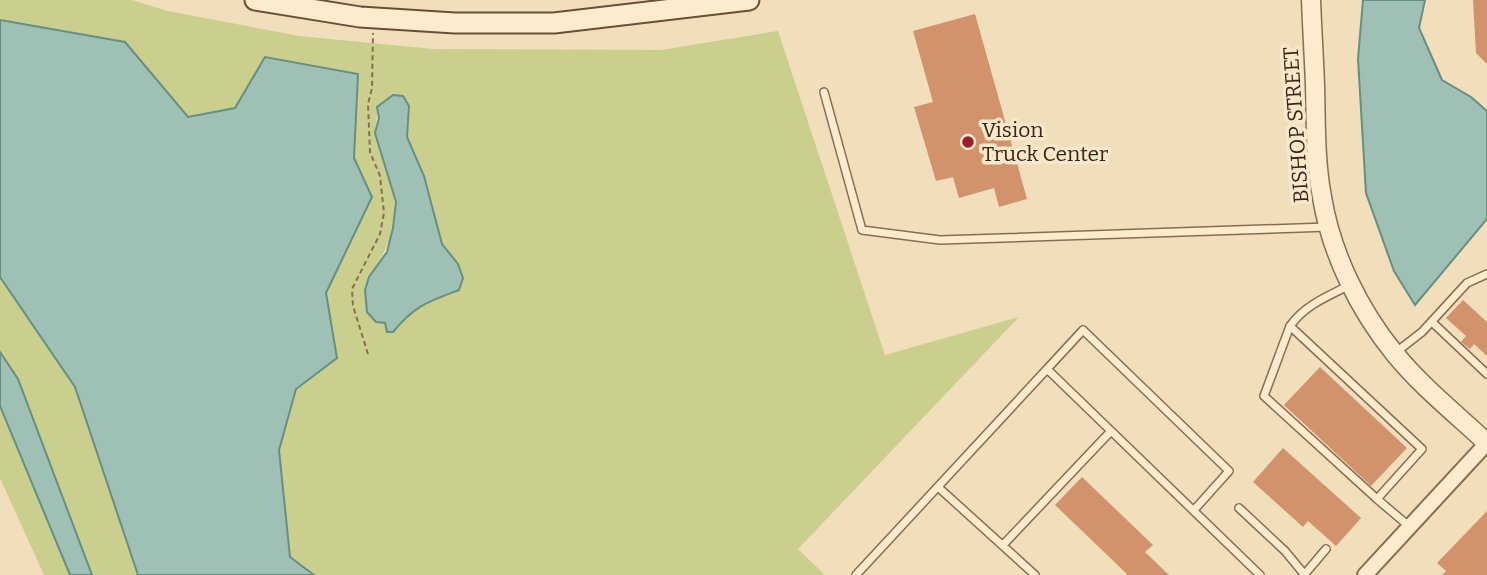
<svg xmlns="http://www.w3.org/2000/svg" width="1487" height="575" viewBox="0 0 1487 575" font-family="Bitter,serif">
  <rect width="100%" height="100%" fill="#f1deba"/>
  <!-- green -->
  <path fill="#cbcf8d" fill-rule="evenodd" d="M0,0H132L168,11L299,36L433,49L661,50L778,31L885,355L1019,317L798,549L825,575H314L290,557L279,450L296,389L336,358L326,293L372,197L354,158L358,74L235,108L188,117L125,42L0,20ZM393,95L409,106L407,137L424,176L442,244L458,264L459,290C427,302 414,306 393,332H387L369,277C395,239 401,214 388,170C384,158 376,145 376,133C375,124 378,116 377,106Z
    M0,277L75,387L138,575H92L18,379L0,352Z
    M0,406L70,575H44L0,478Z"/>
  <!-- water -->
  <path fill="#9fc1b5" stroke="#668f82" stroke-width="2" d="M1363,0H1425L1419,28L1442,80L1471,97L1487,111V219L1415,305L1394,271L1366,193L1358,59Z
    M0,20L125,42L188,117L235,108L265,57L358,74L354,158L372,197L326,293L337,358L296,389L279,450L290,557L314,575H138L75,387L0,277Z
    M393,95L403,96L409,106L407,137L424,176L442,244L458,264L463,278L459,290C427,302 414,306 393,332H387L385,323L376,322L367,312L365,290L369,277L387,252L393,228L396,202L375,133L379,118L377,107Z
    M0,352L18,379L92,575H70L0,406Z"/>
  <!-- building -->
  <path fill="#d2926c" d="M1473,0H1487V64L1476,53Z
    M975,14L1027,199L999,207L994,188L959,198L953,177L936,181L914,107L933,102L913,31Z
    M1463,300L1487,322V356L1474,344L1470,349L1461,342L1466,336L1446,318Z
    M1320,367L1407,448L1371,486L1284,405Z
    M1283,448L1361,518L1336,546L1308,521L1303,527L1253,482Z
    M1082,477L1153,545L1145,552L1169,575H1126L1127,574L1055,505Z
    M1487,511V575H1442L1446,571L1437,563Z"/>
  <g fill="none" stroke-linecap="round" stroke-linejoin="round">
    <defs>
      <path id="service" d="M824,92L862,230L940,240L1328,227
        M1350,285C1328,296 1305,305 1290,326L1264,396L1377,499L1410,527
        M1432,322L1487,374
        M1290,326L1422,449L1377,499
        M1395,353L1422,332L1467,283L1487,274
        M1047,369L1083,330L1229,471L1194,510
        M938,487L1035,575
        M1239,508L1285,551L1304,574
        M1003,545L1111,431
        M856,575L1047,369L1260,575
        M1304,575L1326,549"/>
      <path id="minor" d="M1365,575L1487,443"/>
      <path id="tertiary" d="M1311,0C1312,28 1314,57 1315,85C1316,122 1315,160 1322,197C1331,253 1359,310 1395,354C1422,387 1456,414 1487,443"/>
      <path id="secondary" d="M255,0L360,17L455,23H554L749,0"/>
    </defs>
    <!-- service casing -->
    <use href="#service" stroke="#896d53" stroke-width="10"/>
    <!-- minor casing -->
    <use href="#minor" stroke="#896d53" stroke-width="18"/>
    <!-- tertiary casing -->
    <use href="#tertiary" stroke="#896d53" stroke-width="21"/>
    <!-- secondary casing -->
    <use href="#secondary" stroke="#6a4e37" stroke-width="23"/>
    <!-- path -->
    <path stroke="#896d53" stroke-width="2" stroke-dasharray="5 3.5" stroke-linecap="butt" d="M368,354L353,306L352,289L380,234L384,213L380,176L370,152L368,104L372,88L373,33"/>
    <!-- service -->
    <use href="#service" stroke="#fcebcd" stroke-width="7"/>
    <!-- minor -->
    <use href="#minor" stroke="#fcebcd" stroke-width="14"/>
    <!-- tertiary -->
    <use href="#tertiary" stroke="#fcebcd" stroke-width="18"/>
    <!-- secondary -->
    <use href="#secondary" stroke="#fcebcd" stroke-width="19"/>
  </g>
  <!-- markers -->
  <circle fill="#9c1e26" stroke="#f8e8ca" stroke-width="2.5" cx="968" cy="142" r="7"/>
  <g text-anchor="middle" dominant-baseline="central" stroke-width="7" stroke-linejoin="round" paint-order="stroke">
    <!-- street labels -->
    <g font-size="21" fill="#362619" stroke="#f8e8ca">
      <text transform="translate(1296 125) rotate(-94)">BISHOP STREET</text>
    </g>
    <!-- poi labels -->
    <g font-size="21" fill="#362619" stroke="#f8e8ca" text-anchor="start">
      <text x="982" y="130">Vision<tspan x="982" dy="24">Truck Center</tspan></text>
    </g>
  </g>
</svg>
